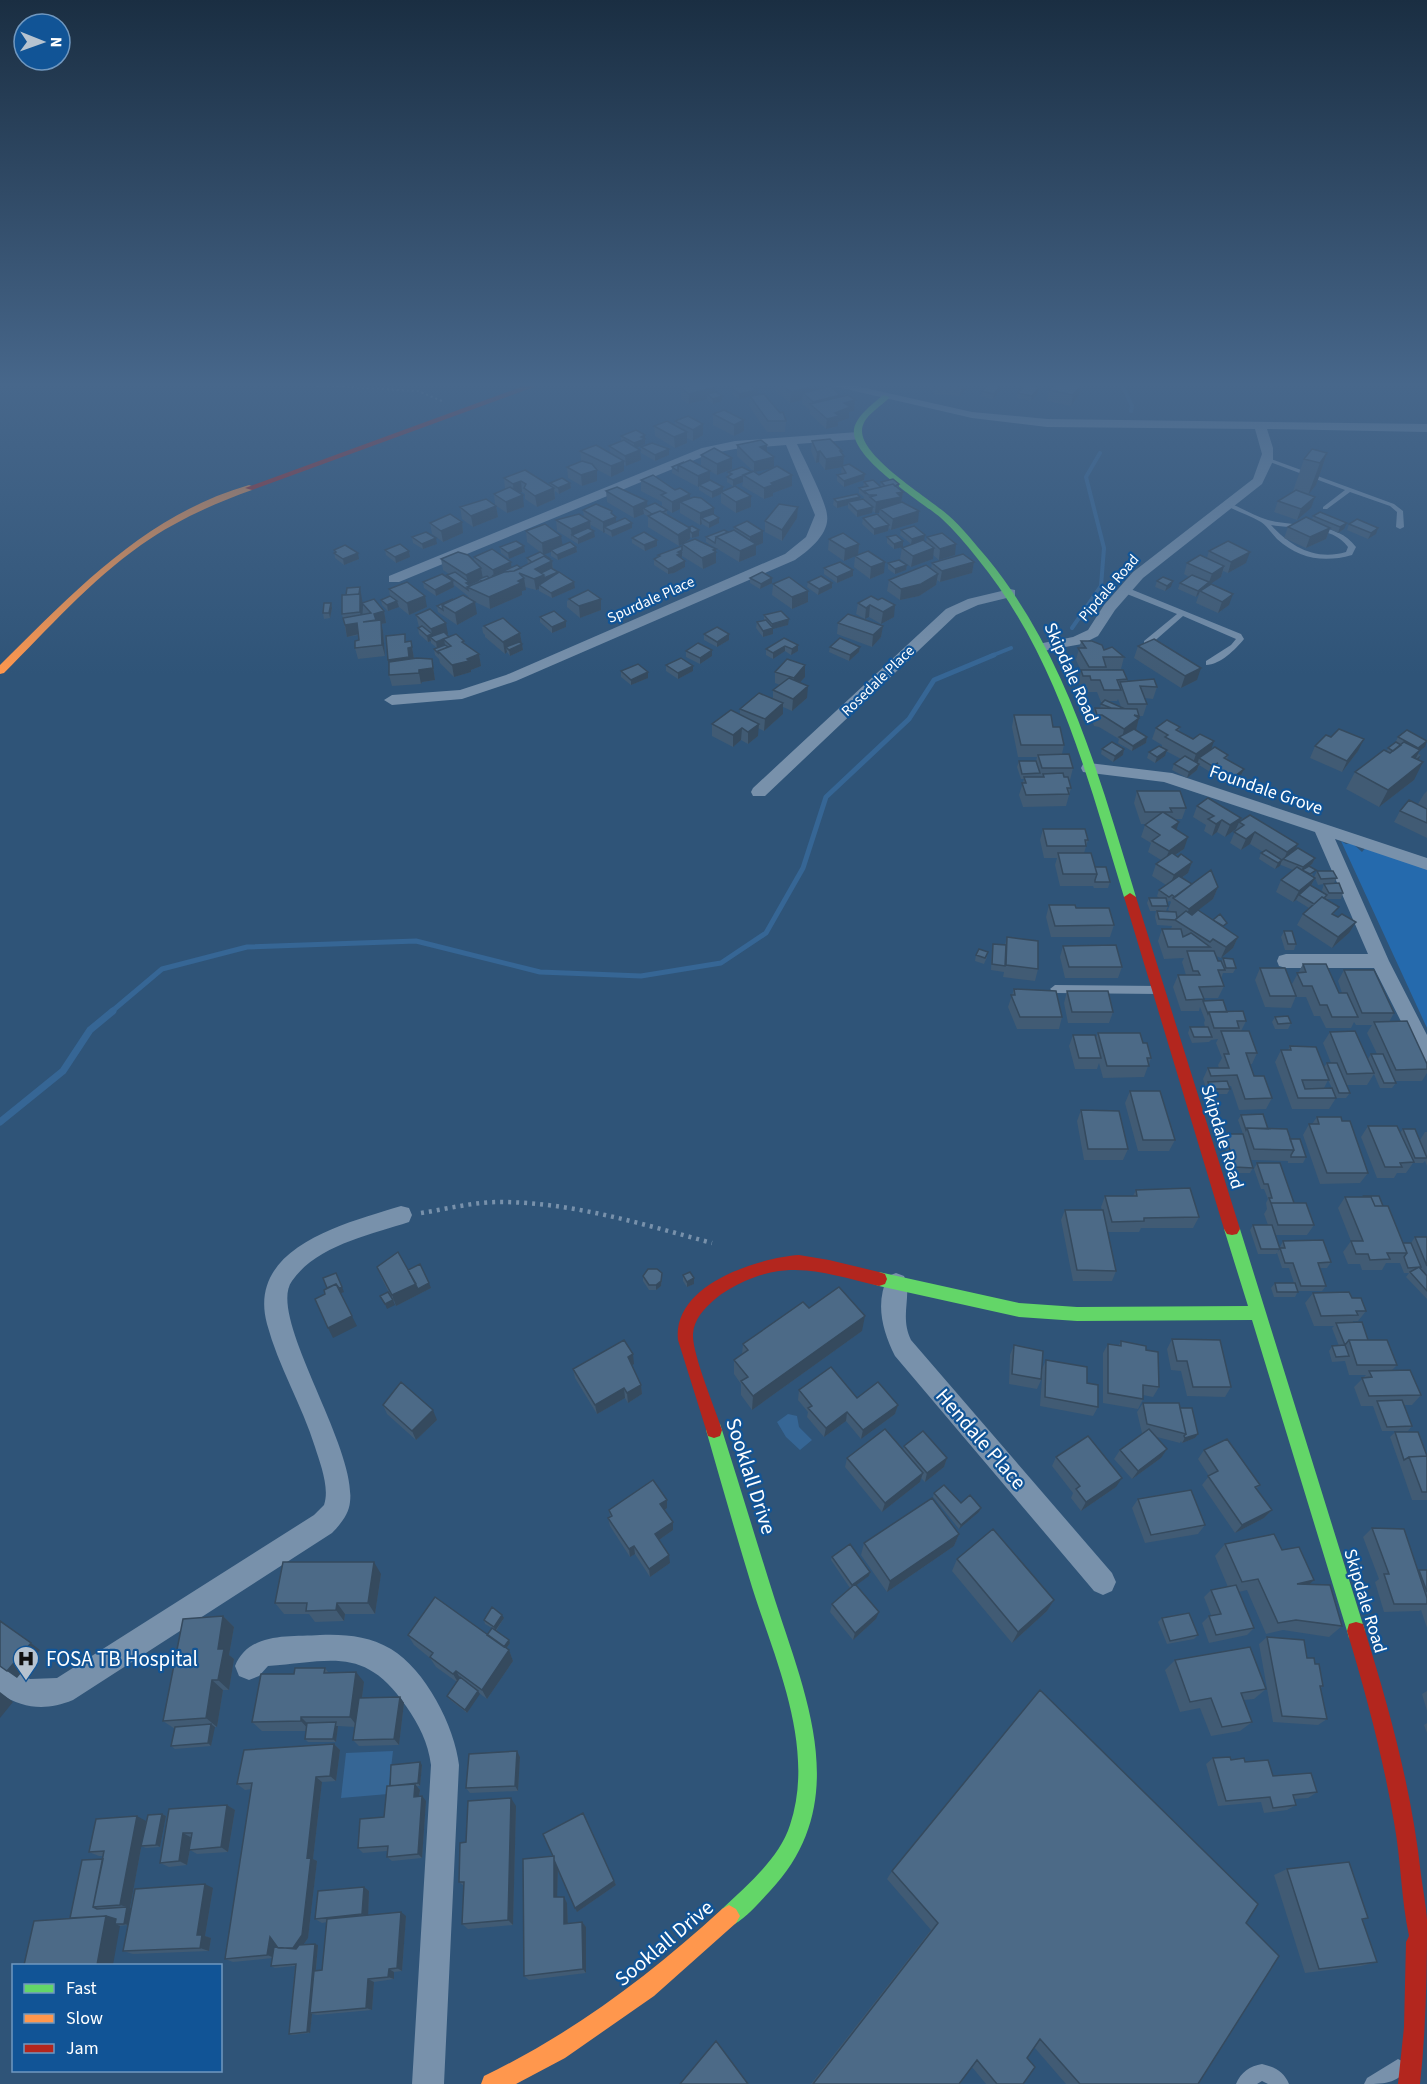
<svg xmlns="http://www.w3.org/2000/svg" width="1427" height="2084" viewBox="0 0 1427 2084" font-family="'Source Sans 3',sans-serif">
  <rect width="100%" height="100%" fill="#2f5478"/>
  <!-- green -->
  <path fill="#256aad" d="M1341,841L1346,844L1352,843L1362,852L1368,845L1427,868V1028Z"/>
  <!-- water -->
  <path fill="#366695" d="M788,1414L797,1416L799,1427L812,1440L800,1450L786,1437L777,1422Z
    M393,1751L388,1794L341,1798L346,1753Z"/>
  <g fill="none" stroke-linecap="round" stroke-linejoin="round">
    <!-- stream-far2 -->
    <path stroke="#366695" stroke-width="4" d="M1121,383L1132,406L1131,411
      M1072,628L1101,586L1104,548L1086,477L1100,453
      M991,656L1011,648"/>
    <!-- stream-far1 -->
    <path stroke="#366695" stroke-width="5" d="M111,1012L162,969L247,947L416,941L540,972L641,976L721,963L766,933L803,868L826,797L909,719L934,680L994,655"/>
    <!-- stream -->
    <path stroke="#366695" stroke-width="7" d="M0,1122L63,1071L90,1030L113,1011"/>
    <!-- path-far1 -->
    <path stroke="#7891ab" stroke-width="2" stroke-dasharray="2 3" stroke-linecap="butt" d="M272,383L418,391L444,402"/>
    <!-- path -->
    <path stroke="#7891ab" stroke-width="4.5" stroke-dasharray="3 5" stroke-linecap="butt" d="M421,1213C447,1209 473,1202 499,1202C572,1202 642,1224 712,1243"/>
    <!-- lane -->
    <path fill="#7891ab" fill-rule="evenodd" d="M1267,459H1271L1394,504L1403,511L1404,527L1400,529L1396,527L1397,512L1390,506L1350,492L1327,509H1323V507L1345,490L1267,461Z
      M1229,503C1242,508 1254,516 1268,520C1297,528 1336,520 1356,547L1352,555C1324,563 1299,559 1277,539C1272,534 1267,526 1261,522C1251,516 1238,512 1227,506V504ZM1271,525C1295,529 1333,525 1348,547L1346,552C1316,561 1291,547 1271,525Z
      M1122,588H1128L1241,634L1244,639C1236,649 1220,665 1206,665V661L1231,645L1236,639L1183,616L1150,645H1144V641L1177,614L1122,592Z
      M1055,985L1159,986L1164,990L1159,994L1055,993L1050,989Z
      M1398,2059L1404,2062L1407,2068C1399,2084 1381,2084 1364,2084L1367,2078Z
      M1262,2064C1275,2067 1284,2072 1289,2084H1268L1262,2081L1257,2084H1236C1241,2072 1250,2066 1262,2064Z"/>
    <!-- street -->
    <path fill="#7891ab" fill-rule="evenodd" d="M820,383H843L972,412L1047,419L1427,424V432L1267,429L1273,448V461L1262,484L1143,578L1115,610L1098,636L1082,644L1043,651L1038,650L1036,647L1038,644L1073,637L1088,630L1104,605L1133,572L1253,479L1262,454L1255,429L1047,427L972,418Z
      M858,432L862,433V439L797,444C804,459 826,501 827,515C830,534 808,551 795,560L516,681L462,699L392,705L384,700L392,695L460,690L506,675L785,554L806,537L815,515L786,445L735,449L709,454L399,582H389V576L702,448L735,441Z
      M1010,589L1015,590V596L978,605L956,615L765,796H753L751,792L753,788L946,609L968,599Z
      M1089,763L1172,773L1427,858V870L1335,839L1389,961L1427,1035V1062L1420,1059L1374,968H1286L1279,966L1277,961L1279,956L1286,954H1368L1315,832L1164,782L1083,772L1081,768L1083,764Z
      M401,1206L409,1208L412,1215L409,1222C370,1235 317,1245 292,1281C266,1316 357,1446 350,1502C349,1514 340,1525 332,1533L73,1700C46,1711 25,1709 0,1694V1663L30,1679L57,1678L314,1515L324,1505C330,1488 320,1463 315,1447C302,1405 278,1366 267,1324C246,1246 347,1223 401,1206Z
      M896,1273L904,1276C913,1294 899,1316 911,1340L1112,1573L1116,1582L1112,1591L1103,1595L1094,1591L895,1356C882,1330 875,1303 888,1276Z
      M320,1635C345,1634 369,1636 391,1649C425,1669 455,1727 459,1765L444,2084H412L431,1765C428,1742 419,1725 406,1706C365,1646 332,1661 268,1666L259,1676L249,1680L239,1676L235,1666C249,1632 288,1637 320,1635Z"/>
    <!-- fast -->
    <path fill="#63d668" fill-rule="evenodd" d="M883,395L890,397C881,407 862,416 862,431C862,458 929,498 948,515C963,528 975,544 988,559C1067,656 1100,779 1136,897L1134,900L1130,901L1124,897C1088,779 1057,656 977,558C966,544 954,530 941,518C921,501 850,458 854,429C857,415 873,404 883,395Z
      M1232,1223L1237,1224L1240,1229L1365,1631L1363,1638L1356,1640L1349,1638L1347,1631L1252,1320L1077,1321L1019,1317L879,1286L873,1284L871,1279L873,1274L879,1272L1019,1303L1077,1307L1248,1306L1224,1229L1227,1224Z
      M714,1422L720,1424L722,1430C740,1487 757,1543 775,1600C807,1699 853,1803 770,1891C758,1904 745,1920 729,1927L722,1923L718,1916L722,1909C747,1885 779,1859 790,1825C816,1747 775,1660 752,1587C736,1535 721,1482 706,1430L708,1424Z"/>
    <!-- slow -->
    <path fill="#ff974d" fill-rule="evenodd" d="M249,485L252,486V490C213,504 175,521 141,545C90,581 48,629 4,673L0,674V665C74,592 145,515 249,485Z
      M729,1905L736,1909L740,1916L736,1923L654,1996L565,2058L516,2084H481L484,2076C573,2033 649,1976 722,1909Z"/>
    <!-- jam -->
    <path fill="#b3261e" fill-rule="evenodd" d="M532,383H545L252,490L245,488Z
      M1130,893L1136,897L1240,1229L1237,1234L1232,1235L1227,1234L1224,1229L1124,897Z
      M799,1255L829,1260L879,1272L885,1274L887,1279L885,1284L879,1286C831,1275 794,1259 745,1281C734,1286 723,1292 714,1300C704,1309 694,1319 693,1334C692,1354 715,1408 722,1430L720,1436L714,1438L708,1436L678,1340C672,1285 757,1258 799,1255Z
      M1356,1622L1363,1624L1365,1631C1390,1711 1412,1791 1421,1875C1423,1890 1426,1905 1427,1920C1427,1975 1426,2030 1420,2084H1398L1404,2027L1406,1942L1409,1936C1401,1898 1401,1860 1394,1822C1383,1757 1366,1694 1347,1631L1349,1624Z"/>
  </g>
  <!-- wall -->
  <path fill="#415b74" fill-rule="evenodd" d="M771,383H821L822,384V388L840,397L855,400L854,411L849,412V418L838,422V426L826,429L810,414V410L802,404V400L790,403L771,387Z
    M884,383H912L909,387Z
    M914,383H970L969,385L960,396L934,394L935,388L933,390Z
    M1000,383H1018L1015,387Z
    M1054,383H1085L1084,385L1082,384L1080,393L1071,406L1047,401L1049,390Z
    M1039,387L1038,393L1031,401L1017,398L1018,393Z
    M681,388L715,392L722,401L713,404L707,399L689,404L681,399Z
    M732,388L757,390V395L786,421L785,432H767L749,406L750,397L739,399L732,394Z
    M982,391H1000L993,399L981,397Z
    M724,410L744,431L734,436L713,425V414Z
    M675,421L703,435L693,441L687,438V443L675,448L655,436L654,426H675Z
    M645,435V444L637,448L641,460L626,466L624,465V471L611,477L596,469L597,481L582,486L568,478L567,467L581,461L580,451L610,453L609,446L621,442V436Z
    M812,441L842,451V454L844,456L843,466L865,474L864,480L844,487L837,481V475L843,474L841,472L842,467L825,470L819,462L816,463L811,451Z
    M737,445H767V452L774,467L792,475V486L773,493V496L764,499L742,486L743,482L733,486L727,482V477L728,476V472L753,471L737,456ZM772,468L759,475L755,472Z
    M641,447L669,449V455L655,461L641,453Z
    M1327,453L1316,485L1308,495L1311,508L1297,520L1274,512L1278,501L1294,491H1293L1304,459Z
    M701,455L732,458V469L717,475L701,466Z
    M684,462L710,471V480L723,487V491L751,496V507L736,513L721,503V494L712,498L699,490V487H698L672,473V467Z
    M504,478L550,485V483H570L571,488L559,494L555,491V499L537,507L525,499V494L522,492L519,493L524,507L507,513L495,505L494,494L505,489Z
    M641,480L690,494V498L719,518V523L709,528L702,524L700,525L680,513V509L672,513L662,506V502L641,491Z
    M864,482L880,486L881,482L899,484V489L903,492L901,502L918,522L891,530L889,528L888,531L874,535L862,524L863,518L879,516V513H875L873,511L872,513L857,517L848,508V505L837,508L833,505L834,499H863L864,497L859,493V488L863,487Z
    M606,491L647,507L667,510V514L689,527L699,530V536L692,538L690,537V539L679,546L648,527V517L644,514L634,518L607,502Z
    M496,506L498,517L473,527L462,519L460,507Z
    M583,510L612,514L616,517V522L632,528L612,537L591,525V529L595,537L578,544L557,531L556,520L584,517Z
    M1313,516L1344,529L1338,533L1330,529L1326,539L1306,548L1284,538L1288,527L1312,520Z
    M797,518L782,541L765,532V521Z
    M462,522L463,533L443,542L432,534L430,523Z
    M1349,524L1376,534L1368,539L1347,530Z
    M734,527L763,543L756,546V555L739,562L706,542V537L728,532L734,530Z
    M901,530L926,542L927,537L955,555L939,560L933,555V559L911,567L900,559L902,548L911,544L900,535Z
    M526,531L562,545L576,547L577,552L558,560L551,556V552L544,554L552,561L553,568L558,572V573L575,588L552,598L539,591V589L536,590L525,587L526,590L522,591V595L490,609L471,600L477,614L457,625L438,612L437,606L469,598L468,596L454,585V587L436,596L424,588L423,582L447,577V575L449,574L443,570L441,559L474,561V557L511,568H521L528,564L527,558L540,552L527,542Z
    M412,537L437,544L423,549L413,543Z
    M887,537L903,541V547L894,549L887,543Z
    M632,538L657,546L645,551L632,543Z
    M829,539L859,544L858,555L844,561L828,550Z
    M682,544L716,549V563L703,569L682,556L681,558L685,567L674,573L668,574L654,565V559L659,557L658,555L682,546Z
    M500,547L525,552L509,559L501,553Z
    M334,550L359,559L344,565L335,558Z
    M385,550L409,551L410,557L396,563L386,555Z
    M1209,551L1246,563L1228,573L1223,571L1221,577L1208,585L1229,605L1218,613L1196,603L1199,594L1196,597L1178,589L1180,583L1189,577L1184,574L1187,563L1207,558Z
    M855,556L884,573L870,579L854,567Z
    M974,562L972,573L940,582L937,580L936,585L919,596L900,600L887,591L889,580L931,569L932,563Z
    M888,563L907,565L906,570L895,574L888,569Z
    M824,568L853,576L837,583L824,574Z
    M750,578H772V583L760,589L750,583Z
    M1157,581L1171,587L1165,591L1155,587Z
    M808,582L832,588L818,595L807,587Z
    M773,584L808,591V602L792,609L772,595Z
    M389,589L427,607L409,615L399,607L388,611L382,605L381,600L390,596Z
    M361,593V597L362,603L384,611L386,623L381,624L383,631L385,656L358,659L355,648L359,640L358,635L347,637L342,614Z
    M569,599L601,610L580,618L567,607V601L569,600Z
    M878,600L894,617L881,624L869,617L865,619L856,614L858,603Z
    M331,603L332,608L330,618L324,619L323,613Z
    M416,615L448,634L447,635L449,637L464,641L465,644L479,654L481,666L471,670V672L454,677L440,663L439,659L435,655L434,649L445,645L437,648L431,643V641L428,642L419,634L418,628L419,627Z
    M764,615L788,625L773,629V634L763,637L756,628L757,622L764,621Z
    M540,617L566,627L552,633L540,622Z
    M838,623L883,626L881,637L872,647L837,634Z
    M484,626L520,633L523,650L510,656L507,652L505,654L485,637V635L483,633L482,627H484Z
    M405,634L406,642L411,641L414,658L432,659L435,680L422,682L421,684L392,686L389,675Z
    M704,634L729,640L717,647L704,640Z
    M784,638L798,651L791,655L785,651L773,659L766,655V649Z
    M1081,641L1124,657L1121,669H1106V670L1127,679V682L1157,687L1153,699L1144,698L1147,704L1143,716H1139L1136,730L1147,737L1146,743L1132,751L1118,743L1119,739L1099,727L1094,726L1092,720L1095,708H1100L1101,704L1103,702H1101L1097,692H1088L1087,687H1080L1079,682L1081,670L1076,660ZM1118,699L1121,707L1109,701H1117Z
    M1138,646L1197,680L1181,688L1134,658Z
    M830,647H860L859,652L849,661L829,652Z
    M686,651L712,656L700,664L686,657Z
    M666,665L693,666V671L678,679L666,671Z
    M805,665V677L800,682L807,698L792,711L783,707V714L764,731L758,728V736L748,744L741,740L733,747L712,736V724L740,715V709L773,698V690L780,685L775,683V672Z
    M621,671L648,672V678L631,685L621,677Z
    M1014,715L1053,727L1064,745L1062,754L1073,768L1070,780H1068L1071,788L1066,806L1023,807L1019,795L1024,779H1021L1017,767L1019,761H1036L1037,757H1018L1012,727Z
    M1180,727L1179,732L1211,749L1228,755L1227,760L1244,769L1241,775L1229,785L1210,774V772L1199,765L1197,770L1187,778L1172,770L1174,764L1181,759L1166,751L1165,756L1155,763L1147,758L1149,752L1162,747V745L1152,739L1156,728Z
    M1331,737L1358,751L1342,772L1310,758L1315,746Z
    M1398,737L1425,747L1420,750L1418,754L1421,755L1419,760L1414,780L1379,807L1346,789L1355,772L1387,751L1388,748L1395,743Z
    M1102,749H1124L1123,755L1113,762L1101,754Z
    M1137,791L1186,808L1182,819H1174L1179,822L1176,830L1184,849L1175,855L1192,862L1188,873L1182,878L1192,884L1218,887L1213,899L1198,910L1238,937L1233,948L1221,958L1216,956L1218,961L1221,962L1223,958L1236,968L1233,973H1223L1221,979L1224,986L1218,998H1203V1001L1246,1021L1241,1031L1257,1053L1252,1064H1250L1254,1076L1272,1098L1266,1109L1239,1110L1231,1086H1229L1230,1089L1227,1094H1208L1203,1079L1208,1068H1219L1218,1065L1222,1058L1216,1043L1218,1039L1211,1040L1209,1042L1192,1043L1188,1033L1190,1027H1205L1204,1023L1205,1020L1200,1007L1199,1011H1181L1173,987L1178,975H1186L1182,962L1184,958L1164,959L1158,941L1162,929H1171L1172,926L1157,925L1155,917L1156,911H1150L1147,903L1149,898H1159L1157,896L1159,890L1166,885L1152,876L1156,864L1161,860L1148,852L1151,843L1141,837L1145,825L1146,824H1141L1134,803ZM1170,901L1171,902L1168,910L1171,912L1166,911L1168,906L1167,902Z
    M1427,791V838L1394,822L1400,811L1418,804L1424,794Z
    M1197,806L1241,818L1236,829L1225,837L1217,832L1212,836L1204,831L1206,825L1193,817Z
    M1239,822L1315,858L1312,864L1310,866L1313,876L1314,877L1317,871L1337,878L1334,883L1343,893L1341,899H1326V898L1325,899L1335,915L1349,933L1332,948L1297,925L1303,914L1309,908L1296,900L1293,902L1276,892L1281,880L1293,870L1281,865V863L1280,866L1275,869L1259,859L1261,853L1263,852L1250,844L1241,850L1230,843ZM1315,878L1318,885L1324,884L1322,890L1323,893L1311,886Z
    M1043,829L1088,840L1084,853L1095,867L1110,882L1108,888H1094L1093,886H1060L1055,865L1057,858H1044L1040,840Z
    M1049,905L1076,908L1114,925L1110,937H1051L1046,917Z
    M1284,931L1296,944L1294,950H1285L1281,937Z
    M1007,937L1038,969L1035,981L1003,977L1004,972L991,970L992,949L993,944L1005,945Z
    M1063,946L1122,967L1118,978H1065L1060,957Z
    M976,955L987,957L984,964L975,961Z
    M1303,964L1339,993H1342L1338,981L1344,970L1394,1013L1389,1022L1427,1064V1073L1422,1081H1395L1396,1083L1392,1088H1380L1374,1074L1367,1085H1346L1350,1093L1346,1098H1336L1329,1109H1292L1275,1062L1281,1050H1288L1290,1046L1324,1067L1327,1063H1331L1323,1043L1330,1032L1368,1059L1371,1054H1377L1367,1033L1372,1025H1356L1354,1022L1351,1028H1326L1320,1016H1314L1306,997H1297L1293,987L1296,996L1291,1008L1265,1007L1255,980L1260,968L1292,984ZM1328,1080L1332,1088H1324Z
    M1014,989L1062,1017L1059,1029H1017L1008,1007Z
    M1067,991L1113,1012L1109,1023H1068L1064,1003Z
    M1275,1017L1291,1023L1288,1029H1275L1272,1022Z
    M1098,1033L1143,1043L1151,1058L1144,1077L1103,1078L1099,1063L1097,1069H1075L1069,1046L1073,1035L1096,1038Z
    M1130,1091L1175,1140L1169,1151H1138L1125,1103Z
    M1081,1110L1128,1149L1123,1160H1084L1077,1121Z
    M1241,1115L1290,1139L1306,1157L1303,1163H1288V1161L1251,1160L1253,1168L1250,1173H1233L1222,1139L1225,1134H1243L1238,1120Z
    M1317,1117L1368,1173L1360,1183L1320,1184L1303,1135L1309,1124H1312Z
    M1368,1126L1400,1133L1403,1129L1420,1140L1425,1132H1427V1166L1425,1161L1423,1163H1413L1406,1173H1397L1394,1178H1377L1361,1137Z
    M1257,1163L1314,1225L1307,1235H1275L1280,1249L1276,1254H1258L1250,1230L1253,1225H1268L1264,1214L1267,1209L1266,1203L1268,1199L1264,1189H1261L1254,1169Z
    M1136,1190L1199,1217L1193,1228H1141L1139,1232H1108L1116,1271L1112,1281H1073L1061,1220L1065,1210H1102L1101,1207L1105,1196H1133Z
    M1364,1196L1383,1206L1403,1243H1411L1415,1237H1427V1299L1406,1277L1409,1273H1404L1400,1263H1386L1382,1270H1362L1360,1264H1348L1343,1252L1351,1241L1338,1208L1345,1197H1364Z
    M1283,1241L1331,1262L1327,1268H1319L1326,1286L1322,1291H1298L1295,1297H1274L1271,1288L1275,1283H1294L1289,1268H1282L1277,1253Z
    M377,1267L408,1270L431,1288L396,1306L381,1277Z
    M683,1275L694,1278V1284L687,1287L683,1281Z
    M643,1276L662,1278L661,1286L656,1290H649L643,1281Z
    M1313,1293L1352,1298L1366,1311L1358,1321H1353V1322L1368,1340L1397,1365L1392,1370L1421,1395L1412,1405H1404L1412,1426L1408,1431H1382L1373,1406H1361L1354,1387L1366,1375H1349L1345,1361L1332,1362L1329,1351L1332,1346H1339L1332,1328L1334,1326H1314L1305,1303Z
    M809,1308L862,1331L752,1410L741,1395V1384L734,1374V1360L742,1354L743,1344Z
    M1172,1339L1231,1387L1225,1397L1187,1396L1181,1371L1171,1370L1167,1349Z
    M1121,1341L1146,1350L1159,1387L1153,1397L1143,1395V1399L1138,1409L1103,1403V1353L1108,1344L1119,1345Z
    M1014,1345L1042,1369L1046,1360L1087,1383L1098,1407L1093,1416L1040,1406L1042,1378L1037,1389L1009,1384L1010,1355Z
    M634,1364L632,1365L641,1385L642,1394L628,1403L625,1398L597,1414L575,1378L573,1369Z
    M799,1390L857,1398L898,1405L895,1414L861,1439L846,1421L824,1437L807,1417L808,1412L798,1400Z
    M1143,1403L1180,1408L1198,1434L1195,1438L1182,1443L1181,1441L1180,1443L1157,1437L1167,1449L1161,1458L1132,1479L1114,1459L1120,1450L1143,1433H1142L1137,1412Z
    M383,1405L437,1420L416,1440L387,1414Z
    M1395,1432L1427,1456V1500H1412L1400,1465H1401H1400L1390,1437Z
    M904,1446L947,1458L944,1467L925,1482L921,1478L920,1482L882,1512L845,1467L847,1458L903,1450Z
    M1204,1450L1260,1485L1256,1489L1272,1510L1264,1518L1235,1533L1202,1485L1209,1476L1198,1459Z
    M1056,1457L1116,1487L1081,1511L1071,1498L1073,1493L1052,1466Z
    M934,1493L961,1503L981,1508L979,1512L959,1529L933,1497Z
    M1138,1499L1205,1525L1198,1534L1145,1543L1132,1508Z
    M667,1500V1508L665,1510L673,1530L659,1540L670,1563L650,1577L635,1554L630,1557L610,1526L608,1518L610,1517L609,1510Z
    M1372,1528L1418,1571L1419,1570H1427V1628L1421,1610L1419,1611L1384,1612L1375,1582L1379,1579L1363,1537Z
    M959,1534L954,1546L887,1592L861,1555L864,1543Z
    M1225,1544L1282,1550L1314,1580L1309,1584L1342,1626L1329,1637L1283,1630L1266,1634L1247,1590L1239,1592L1254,1628L1247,1635L1209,1643L1202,1623L1209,1616L1211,1615L1204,1597L1211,1590L1228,1587L1215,1556Z
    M832,1557L870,1572L869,1576L856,1585L876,1619L853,1640L830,1612L832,1604L850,1588L831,1560Z
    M957,1559L1054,1600L1047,1611L1012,1643L952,1571Z
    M381,1574L375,1614H345L344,1621L315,1622L309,1614H284L275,1603Z
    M223,1616L234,1627L229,1655L234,1659L229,1690H223L217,1727H214L211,1746L175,1749L171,1746L175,1729L163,1721Z
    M504,1618L496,1631L509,1640L510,1643L506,1649L509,1650L513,1661L487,1699L479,1693L467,1713L449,1699L447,1696L457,1682L436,1667L430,1658L414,1645L408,1635H487L492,1628L485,1624L484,1620Z
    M1162,1618L1198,1635L1194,1639L1167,1644L1158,1622Z
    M1267,1637L1307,1658L1315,1664L1323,1686L1320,1689L1327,1719L1318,1725L1273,1722L1259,1644Z
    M1175,1660L1266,1689L1254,1699L1244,1700L1252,1722L1240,1731L1211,1736L1200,1708L1180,1712L1165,1670Z
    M325,1668L329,1673L364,1682L362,1698L400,1697L404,1703L399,1745L359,1746L353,1740L355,1727L338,1726L336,1742H308L305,1739L306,1731H262L252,1722L294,1674Z
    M1427,1691V1711L1422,1694Z
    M1427,1723V1733L1424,1725Z
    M334,1744L340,1750L336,1781L322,1782L313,1859L317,1861L308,1938L304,1944L318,1945L316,1970H322L327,1922L322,1923L315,1919L364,1887L369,1891L368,1916H406L402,1971L394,1972V1979L374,1982L372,2010L317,2015L312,2014L310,2033L292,2035L289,2034L295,1966L275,1968L271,1966L273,1958L233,1962L225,1959L251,1789L245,1790L237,1784Z
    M517,1751L520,1757L518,1791L470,1793L466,1788Z
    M1213,1758L1245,1762L1273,1776L1317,1792L1308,1798L1294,1799L1296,1805L1287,1810L1264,1813L1261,1802L1218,1806L1206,1764Z
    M422,1765L420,1786H417L420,1790L419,1796L426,1801L422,1858L392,1861L387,1857V1851L363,1853L358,1848L384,1817L390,1786Z
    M227,1805L235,1810L228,1852L197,1854L190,1850L187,1865L169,1867L160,1863L169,1809Z
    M516,1806L513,1925L468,1929L462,1924L464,1886L459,1882L466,1842Z
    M583,1813L616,1885L577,1912L558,1868L557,1897H564L567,1903L568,1924L582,1922L586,1927V1973L529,1980L524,1976L523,1859L553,1856L543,1834Z
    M162,1814L166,1816L160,1847L146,1848L141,1846Z
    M146,1821L130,1908L213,1888L205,1936L211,1938L209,1951L133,1954L123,1951L128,1925L120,1926L70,1918L103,1859V1856H99L89,1852Z
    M1287,1869L1368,1918L1363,1920L1377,1962L1361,1966L1305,1973L1274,1875Z
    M892,1871L1246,1923L1198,2084H1066L1034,2047L1027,2058L1023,2084H986L972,2067L959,2084H811L931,1930L887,1879Z"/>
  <!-- shaded-wall -->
  <path fill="#354a5e" d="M964,383H970L969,385L960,396L962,386Z
    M1082,383L1080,393L1071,406L1073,395Z
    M822,384V395L803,393L802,400L790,403L791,392Z
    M1000,386V391L993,399L994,394Z
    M715,387V397L707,394V399L689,404V394Z
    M1039,387L1038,393L1031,401L1032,396Z
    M757,390V395L739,399V394Z
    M840,395V405L813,406V402Z
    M722,396V401L713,404V399Z
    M855,400L854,411L849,412V418L838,422V426L826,429L827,419L835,413L844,403Z
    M744,420V431L734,436V425Z
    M703,424V435L693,441V430Z
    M687,432V443L675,448L674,437Z
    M645,435V444L634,449V443L641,437Z
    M767,445V456L760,447Z
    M669,449V455L655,461V455Z
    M640,450L641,460L626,466L625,456Z
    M820,451L819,462L816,463L817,452Z
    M840,451H842V457L844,456L843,467L825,470L826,459Z
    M1327,453L1316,485L1308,495L1320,463Z
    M774,457V468L754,472V462Z
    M732,458V469L717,475V464Z
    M624,461V471L611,477V466Z
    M597,470V481L582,486L581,475Z
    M710,471V482L699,485V487H698V476Z
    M865,474L864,480L844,487V481Z
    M792,475V486L773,493V496L764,499V488L771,483Z
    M743,476V482L733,486V480Z
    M521,481L522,492L514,495L513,484Z
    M570,483L571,488L559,494L558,488Z
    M723,487V493L721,492V494L712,498V492Z
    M554,488L555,499L537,507L535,496Z
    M903,492L901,503L880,509L879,513H875L876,502Z
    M690,494V505L680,502V509L672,513V502Z
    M523,495L524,507L507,513L506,502Z
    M751,496V507L736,513V502Z
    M860,497V502H848V505L837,508V502Z
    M1315,497L1311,508L1297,520L1301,509Z
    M647,501L648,511L643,508L644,514L634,518L633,507Z
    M496,506L498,517L473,527L471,516Z
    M798,507L797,518L782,541V530Z
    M873,507L872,513L857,517V511Z
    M714,508V519L701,518L702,524L700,525V513Z
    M612,511V518L616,517V528L604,527L605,532L603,533V522L611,513Z
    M919,511L918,522L891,530L893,519Z
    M719,518V523L709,528V523Z
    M590,521L591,532L572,535V540L571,529Z
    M462,522L463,533L443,542L441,531Z
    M632,523V528L612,537L611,531Z
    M1347,523L1344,529L1338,533L1340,527Z
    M889,525L888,531L874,535V529Z
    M690,528V539L679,546L678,535Z
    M1330,528L1326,539L1306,548L1310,537Z
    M1378,528L1376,534L1368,539L1371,533Z
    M699,530V536L692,538V533Z
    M594,531L595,537L578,544V539Z
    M763,531V543L756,546V555L739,562L740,551L750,547V537Z
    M925,535L924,541L911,544L912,539Z
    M561,536L563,547L551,550V552L543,555L542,543Z
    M436,538L437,544L423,549L422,544Z
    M657,540V546L645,551L644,545Z
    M903,541V547L894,549V544Z
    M859,544L858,555L844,561L845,549Z
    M956,544L955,555L939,560L940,549Z
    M524,546L525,552L509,559L508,553Z
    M576,547L577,552L558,560L557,555Z
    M934,548L933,559L911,567L913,556Z
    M716,549V563L703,569L702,558Z
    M682,550V556L681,559L677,555L678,552Z
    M409,551L410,557L396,563L395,557Z
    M1250,552L1246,563L1228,573L1231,562Z
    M358,553L359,559L344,565L343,559Z
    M549,558V563L552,561L553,573L558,572V577L539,585V589L536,590L534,579L536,575L535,564Z
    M685,561V567L674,573L668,574V569Z
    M511,562L512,573L494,578L493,570Z
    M885,562L884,573L870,579L871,567Z
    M974,562L972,573L940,582L942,571Z
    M907,565L906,570L895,574V569Z
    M1224,566L1221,577L1200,591L1199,594L1196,597L1198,591L1209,582L1212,574Z
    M481,568L483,579H479V581L470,585L466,583L468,582L466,575Z
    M853,570V576L837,583V577Z
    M938,574L936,585L919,596L900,600L901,589Z
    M524,578L526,590L522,591V595L490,609L489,597Z
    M772,578V583L760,589L761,584Z
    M453,581L454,587L436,596L435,590Z
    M1173,581L1171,587L1165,591L1167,586Z
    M574,582L575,588L552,598L551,593Z
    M832,583V588L818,595L819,589Z
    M360,587L363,605L362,623L360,612Z
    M808,591V602L792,609V597Z
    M1233,594L1229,605L1218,613L1222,602Z
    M425,596L427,607L409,615L407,603Z
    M601,599V610L580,618L579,606Z
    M397,601L399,607L388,611L387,605Z
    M475,602L477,614L457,625L455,613Z
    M331,603L332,608L330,618L329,613Z
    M870,605L869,617L865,619L866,608Z
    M895,605L894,617L881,624L883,612Z
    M384,611L386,623L381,624L383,631L385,656L374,614Z
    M789,619L788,625L773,629V634L763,637V631L772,629V624Z
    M566,621V627L552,633V627Z
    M357,623L359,634L347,637L345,625Z
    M446,623L448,634L433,640L431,629Z
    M883,626L881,637L872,647L873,635Z
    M520,633L523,650L510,656L509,650L506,647L507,652L505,654L503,642Z
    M432,634L433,640L430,637L431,641L428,642L427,636Z
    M729,634V640L717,647V642Z
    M444,639L445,645L437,648L436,642Z
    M411,641L414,659L390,671L388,660L408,648Z
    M798,645V651L791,655L792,649Z
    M785,646V651L773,659V653Z
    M860,647L859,652L849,661L850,655Z
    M712,650V656L700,664V658Z
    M479,654L481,666L471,670V672L454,677L452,665Z
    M432,659L435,680L422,682L421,684L419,673V670Z
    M805,665V677L793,690L794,678Z
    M693,666V671L678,679V673Z
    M1201,668L1197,680L1181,688L1185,676Z
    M648,672V678L631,685V680Z
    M808,686L807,698L792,711L793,699Z
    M783,703V714L764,731L765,719Z
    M1139,718L1136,730L1122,739L1124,729Z
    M759,724L758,736L748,744V732Z
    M742,728L741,740L733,747V735Z
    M1147,737L1146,743L1132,751L1133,746Z
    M1364,739L1358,751L1342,772L1347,761Z
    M1214,741L1210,753L1199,758L1198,762L1192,766L1196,754Z
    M1427,741L1425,747L1415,754L1418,748Z
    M1124,749L1123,755L1113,762L1115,756Z
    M1167,750L1165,756L1155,763L1157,757Z
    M1420,750L1415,760L1421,755L1418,761L1403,774L1412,757Z
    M1423,762L1414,780L1379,807L1388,790Z
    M1199,764L1197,770L1187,778L1189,772Z
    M1244,769L1241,775L1229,785L1231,779Z
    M1241,818L1236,829L1225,837L1230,825Z
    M1222,820L1217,832L1212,836L1216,824Z
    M1179,822L1175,834L1172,827Z
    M1255,832L1250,844L1241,850L1246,839Z
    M1188,837L1184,849L1164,862L1169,851Z
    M1298,844L1293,855L1284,859L1287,852Z
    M1315,858L1312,864L1302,872L1301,871L1303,867Z
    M1282,860L1280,866L1275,869L1278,863Z
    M1192,862L1188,873L1169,887L1174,875Z
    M1315,878L1309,889L1299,895L1296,900L1293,902L1299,891Z
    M1218,887L1213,899L1184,921L1189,909Z
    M1356,922L1349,933L1332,948L1338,937Z
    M1238,937L1233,948L1221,958L1226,947Z
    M662,1273L661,1286L656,1290V1285Z
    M694,1278V1284L687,1287V1282Z
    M429,1283L431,1288L396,1306L392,1295L416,1284Z
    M342,1287L344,1292L331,1297L329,1292Z
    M393,1300L395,1305L387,1309L385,1304Z
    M352,1316L357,1326L333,1338L328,1328Z
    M865,1316L862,1331L752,1410L753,1396Z
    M633,1354L634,1364L629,1367L628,1357Z
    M641,1385L642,1394L628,1403L627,1393Z
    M624,1388L625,1398L597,1414L595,1405Z
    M898,1405L895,1414L861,1439L863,1430Z
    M433,1410L437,1420L416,1440L412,1431Z
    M847,1412L846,1421L824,1437L826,1428Z
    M1198,1434L1195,1438L1182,1443L1185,1438Z
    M1167,1449L1161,1458L1132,1479L1138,1471Z
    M947,1458L944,1467L925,1482L927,1473Z
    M923,1473L920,1482L882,1512L885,1503Z
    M1122,1478L1116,1487L1081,1511L1086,1502Z
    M667,1500V1508L661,1513L660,1504Z
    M981,1508L979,1512L959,1529L961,1525Z
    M1272,1510L1264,1518L1235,1533L1242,1525Z
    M673,1522V1530L656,1542L655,1534Z
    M959,1534L954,1546L887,1592L890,1581Z
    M634,1546L635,1554L630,1557L629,1549Z
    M669,1555L670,1563L650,1577L649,1569Z
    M374,1562L381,1574L375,1614L368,1603Z
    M870,1572L869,1576L851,1589L852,1585Z
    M1314,1580L1301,1592L1297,1584Z
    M1054,1600L1047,1611L1012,1643L1018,1632Z
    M337,1603L345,1614L344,1621L336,1610Z
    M879,1612L876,1619L853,1640L855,1633Z
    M502,1615L504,1618L495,1631L494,1627Z
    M223,1616L234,1627L229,1655L234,1659L229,1690L218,1680V1649Z
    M0,1620L40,1650L17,1678L7,1671Z
    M509,1640L510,1643L503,1653L502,1650Z
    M509,1650L513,1661L487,1699L482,1690Z
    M456,1671L462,1681L459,1684L453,1674Z
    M356,1672L364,1682L358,1727L350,1717Z
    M212,1680L223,1690L217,1727L206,1718Z
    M478,1691L480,1694L467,1713L465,1710Z
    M0,1692L13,1702L0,1718Z
    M400,1697L404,1703L399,1745L394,1739Z
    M301,1717L310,1726V1731L301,1721Z
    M211,1724L215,1727L211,1746L208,1743Z
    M335,1726H338L336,1742L333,1739Z
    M334,1744L340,1750L336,1781L330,1776Z
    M517,1751L520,1757L518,1791L515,1786Z
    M420,1762L422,1765L420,1786L418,1783Z
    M316,1777L322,1782L313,1859L317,1861L308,1938L299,1951L293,1948L307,1858Z
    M415,1784L420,1790L418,1802L414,1797Z
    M422,1796L426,1801L422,1858L418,1854Z
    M511,1798L516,1806L513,1925L508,1920Z
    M227,1805L235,1810L228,1852L221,1847Z
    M162,1814L166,1816L160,1847L156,1845Z
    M137,1816L146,1821L130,1908H132L128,1925L124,1924L127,1907L120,1905Z
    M183,1833L192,1838L187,1865L179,1861Z
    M554,1856L558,1863L557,1903L554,1897Z
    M614,1881L616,1885L577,1912L575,1908Z
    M205,1884L213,1888L205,1936L211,1938L209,1951L200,1948L197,1935Z
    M364,1887L369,1891L368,1918L362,1914Z
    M564,1897L567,1903L568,1929L564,1924Z
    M401,1912L406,1916L402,1971L397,1968Z
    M106,1916L121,1921L115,1924L120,1926L113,1965H97Z
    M582,1922L586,1927V1973L583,1969Z
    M270,1937L278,1940L275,1958L267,1955Z
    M315,1944L318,1945L312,2013H310L312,2014L310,2033L307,2032Z
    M389,1969L394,1972V1979L388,1977Z
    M368,1979L374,1982L372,2010L366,2008Z"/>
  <!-- building -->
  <path fill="#4c6a87" stroke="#354a5e" stroke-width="1.5" d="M699,383H711L715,387L689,394L681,388Z
    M780,383H821L822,384L791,392Z
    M936,383H964L962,386Z
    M1054,383H1082L1073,395L1049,390Z
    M750,384L757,390L739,394L732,388Z
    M988,384L1000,386L994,394L982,391Z
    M1025,384L1039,387L1032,396L1018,393Z
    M831,386L840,395L813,402L803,393Z
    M716,392L722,396L713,399L707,394Z
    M764,394L780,413L783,412L786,421H768L750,396Z
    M848,395L855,400L844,403L850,407L835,413L839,416L827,419L810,404Z
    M724,410L744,420L734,425L713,414Z
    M688,416L703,424L693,430L675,421Z
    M667,421L687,432L674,437L654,426Z
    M636,430L645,435L641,437L645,439L634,443L621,436Z
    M830,439L842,451H840L844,456L826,459L820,451L817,452L812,441Z
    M624,440L640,450L625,456L609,446Z
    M761,440L767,445L760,447L774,457L754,462L737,445Z
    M652,443L669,449L655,455L641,447Z
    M596,445L624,461L611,466L580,451Z
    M714,448L732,458L717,464L701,455Z
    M1312,449L1327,453L1320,463L1304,459Z
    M690,460L710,471L698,476L678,465Z
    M582,461L592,464L597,470L581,475L567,467Z
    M684,462L678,465V471L672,467Z
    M849,464L865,474L844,481L837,475L846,473L842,466Z
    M777,466L792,475L771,483L773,485L764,488L743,475L753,471L759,475Z
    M742,467L752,472L733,480L727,477L732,474L728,472Z
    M525,470L554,488L535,496L524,488L526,484L521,481L513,484L504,478Z
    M653,475L675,490L680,488L690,494L672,502L661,495L666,493L641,480Z
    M562,478L570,483L558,488L550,483Z
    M893,479L899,484L895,486L893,484L885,486L881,482Z
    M710,480L723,487L712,492L699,485Z
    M873,480L881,487L864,491L866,494L859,488L868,486L864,482Z
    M893,484L903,492L897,493L901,497L876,502L870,497L877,495H869L864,491Z
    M735,486L751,496L736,502L721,492Z
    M510,487L523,495L506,502L494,494Z
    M617,487L647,501L633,507L606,491Z
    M1296,490L1315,497L1301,509L1278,501Z
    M857,494L860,497L837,502L834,499Z
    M694,497L701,498L714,508L700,513L680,502Z
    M486,499L496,506L471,516L460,507Z
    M863,499L873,507L857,511L848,502Z
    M902,502L919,511L893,519L880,509Z
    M655,503L667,510L663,512L660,511L652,514L643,508Z
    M596,504L612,511L611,513L616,517L603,522L583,510Z
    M779,504L798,507L782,530L765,521Z
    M660,511L690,528L678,535L648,516Z
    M1320,512L1347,523L1340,527L1313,516Z
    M450,514L462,522L441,531L430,523Z
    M579,514L590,521L571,529L556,520Z
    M713,514L719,518L709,523L701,518Z
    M877,514L889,525L874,529L863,518Z
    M1306,517L1330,528L1310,537L1288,527Z
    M625,518L632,523L611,531L604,527Z
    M1357,519L1378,528L1371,533L1349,524Z
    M747,521L763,531L750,537L734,527Z
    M545,524L561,536L542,543L526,531Z
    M692,526L699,530L692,533L690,531V528L689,527Z
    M914,526L925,535L912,539L901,530Z
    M588,528L594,531L578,539L572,535Z
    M724,530L728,532L716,537L715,543L706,537Z
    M734,530L756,544L740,551L716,537Z
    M426,532L436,538L422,544L412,537Z
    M644,532L657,540L644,545L632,538Z
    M843,533L859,544L845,549L829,539Z
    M942,533L956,544L940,549L927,537Z
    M896,535L903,541L894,544L887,537Z
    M695,539L716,549L713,550L716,552L702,558L682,544Z
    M923,540L934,548L913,556L902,548Z
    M516,541L524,546L508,553L500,547Z
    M1228,541L1250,552L1231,562L1209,551Z
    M570,542L576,547L557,555L551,550Z
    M400,544L409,551L395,557L385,550Z
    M345,545L358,553L343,559L334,553L336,552L334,550Z
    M682,546V550L678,552L681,553L677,555L685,561L673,567L668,569L654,559L660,556L658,555Z
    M492,549L511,562L493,570L474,557Z
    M868,551L885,562L871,567L855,556Z
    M458,552L468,555L481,568L466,575L441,559Z
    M540,552L549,558H547L544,556L532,562L527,558Z
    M963,554L974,562L942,571L932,563Z
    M1200,555L1224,566L1212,574L1187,563Z
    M544,556L552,561L535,569L544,575L534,579L519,573L524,578L518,581L521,583L489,597L467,587L504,572L514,571Z
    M899,560L907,565L895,569L888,563Z
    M840,562L853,570L837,577L824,568Z
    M517,565L521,568L514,571L504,572L492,576Z
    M926,565L938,574L921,584L901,589L889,580Z
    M551,568L558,572L544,578V575L541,573Z
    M455,572L469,582L466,583L470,586L467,587L468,590L447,575Z
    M559,572L574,582L551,593L539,585Z
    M762,572L772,578L761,584L750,578Z
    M442,574L453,581L435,590L423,582Z
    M1192,575L1209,582L1198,591L1180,583Z
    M487,576L489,578L482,581L479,579Z
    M821,576L832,583L819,589L808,582Z
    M789,577L808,591L792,597L773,584Z
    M1163,577L1173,581L1167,586L1157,581Z
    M407,582L425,596L407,603L389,589Z
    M1211,584L1233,594L1222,602L1200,591Z
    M360,587L359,594L346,595L347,588Z
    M588,590L601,599L579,606L569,599Z
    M360,594V612L342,614V595Z
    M463,595L475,602L455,613L442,605Z
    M390,596L397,601L387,605L381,600Z
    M871,596L878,600L882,598L895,605L883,612L870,605L866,608L858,603Z
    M374,599L384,611L374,614L376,620L363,622L381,620L382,645L355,648V641L359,640L357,623L345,625L343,618L371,613L362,603Z
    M453,599L442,605L443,610L437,606Z
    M324,603H331L329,613H323Z
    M430,609L446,623L431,629L416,615Z
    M554,611L566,621L552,627L540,617Z
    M781,611L789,619L772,624L764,615Z
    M848,614L883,626L873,635L838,623Z
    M503,618L520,633L503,642L484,626Z
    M766,620L773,628L763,631L757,622Z
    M422,626L432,634L427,636L418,628Z
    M717,627L729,634L717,642L704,634Z
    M444,632L449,637L436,642L430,637Z
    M405,634V642L411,641L412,647L408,648L409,657L388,660L386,636Z
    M456,634L464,641L462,642L479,654L467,659L469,661L452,665L438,651L451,646L443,639Z
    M784,638L798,645L792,649L785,646L773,653L766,649Z
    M840,638L860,647L850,655L830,647Z
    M1154,639L1201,668L1185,676L1138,646Z
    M1081,641H1092L1102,645L1104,650L1112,647L1124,657H1103L1106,667H1089L1078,648H1086Z
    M519,642L522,644L509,650L506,647Z
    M698,643L712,650L700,658L686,651Z
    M445,645L448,647L438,651V653L434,649Z
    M417,658L432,659L433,668L419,670V673L389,675V662Z
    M681,658L693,666L678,673L666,665Z
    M787,659L805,665L794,678L775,672Z
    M638,664L648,672L631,680L621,671Z
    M1081,670H1123L1127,679L1117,680L1121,690H1104L1100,680H1091L1090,676H1083Z
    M789,678L808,686L793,699L773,690Z
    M1154,679L1157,687L1140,686L1147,704H1128L1120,682Z
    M759,693L783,703L765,719L740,709Z
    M1105,700L1125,709L1111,708L1101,704Z
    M1095,708L1137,709L1139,716L1134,715L1139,718L1124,729L1102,715H1097Z
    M731,710L759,724L748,732L742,728L733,735L712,724Z
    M1014,715H1051L1053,727H1060L1064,745H1021Z
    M1167,720L1180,727L1176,730L1193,739L1200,734L1214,741L1196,754L1165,737L1168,735L1156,728Z
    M1134,729L1147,737L1133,746L1119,737Z
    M1339,729L1364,739L1347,761L1315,746L1326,735L1331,737Z
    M1407,730L1427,741L1418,748L1398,737Z
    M1112,742L1124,749L1115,756L1102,749Z
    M1396,742L1401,745L1393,751L1388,748Z
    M1404,742L1420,750L1412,757L1423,762L1388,790L1355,772L1384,750L1390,753Z
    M1159,746L1167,750L1157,757L1149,752Z
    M1215,747L1228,755L1224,758L1244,769L1231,779L1212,768L1218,763L1212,766L1199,758Z
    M1069,754L1073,768H1042L1038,755Z
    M1185,756L1199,764L1189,772L1174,764Z
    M1019,761H1036L1040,773L1022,774Z
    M1063,773L1064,777H1068L1071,788H1067L1069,794L1026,795L1022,783H1026L1024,777H1044L1043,774Z
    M1137,791H1180L1186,808H1170L1172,812H1145Z
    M1208,798L1241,818L1230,825L1222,820L1216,824L1208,819L1214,816L1197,806Z
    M1409,800L1427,809V823L1400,811Z
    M1163,812L1179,822L1172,827L1188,837L1169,851L1152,841L1160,835L1145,825Z
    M1250,815L1298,844L1287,852L1255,832L1246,839L1234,832L1244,825L1239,822Z
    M1043,829H1085L1088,840H1085L1086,846H1047Z
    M1298,848L1315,858L1303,867L1283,859Z
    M1266,850L1282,860L1278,863L1261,853Z
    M1058,853H1091L1097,874H1063Z
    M1172,853L1178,857L1181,854L1192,862L1174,875L1156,864Z
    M1309,866L1316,870L1310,874L1302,870Z
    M1095,867H1106L1110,882H1095V880L1097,874Z
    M1297,867L1315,878L1299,891L1281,880Z
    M1211,870L1218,887L1189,909L1173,898Z
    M1317,871H1333L1337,878L1321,879Z
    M1179,876L1192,884L1175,897L1172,895L1169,897L1159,890Z
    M1339,883L1343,893H1329L1324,884Z
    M1310,885L1327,895L1324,898L1322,897L1314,904L1299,895Z
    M1322,897L1339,907L1332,914L1338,917L1342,914L1356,922L1338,937L1303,914Z
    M1149,898H1166L1168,906H1152Z
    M1049,905H1075L1076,908H1109L1114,925L1055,926Z
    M1198,910L1238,937L1226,947L1213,939L1210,942L1175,920L1186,911L1192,915Z
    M1157,911L1176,912L1177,918L1175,920L1159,919Z
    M1220,914L1227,923L1223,926L1213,920Z
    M1162,929H1181L1183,937L1191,933L1210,947H1168Z
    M1284,931H1292L1296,944H1288Z
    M1007,937L1038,941V969L1006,965Z
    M993,944L1006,945L1005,966L992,964Z
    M1116,945L1122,967H1069L1063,946Z
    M979,949L988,952L985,958L976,955Z
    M1187,951H1214L1218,961H1221L1225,970H1218L1224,986L1199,987L1204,999L1186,1000L1178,975H1200L1198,971H1193Z
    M1223,958L1233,959L1236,968H1226Z
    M1303,964H1326L1339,993H1347L1358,1017H1332L1327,1005H1320L1312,986H1303L1297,973L1306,972Z
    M1260,968H1285L1296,996H1270Z
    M1344,970H1374L1394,1013H1362Z
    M1014,989L1056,991L1062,1017H1020L1011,995H1015Z
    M1067,991H1108L1113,1012H1072Z
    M1223,1000L1227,1012H1209L1208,1014L1203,1001Z
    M1243,1011L1246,1021H1237L1239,1028H1214L1209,1012Z
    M1288,1016L1291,1023L1278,1024L1275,1017Z
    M1407,1021L1427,1064V1069L1396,1070L1374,1022Z
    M1190,1027H1208L1212,1037H1194Z
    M1221,1031H1249L1257,1053H1246L1254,1076H1264L1272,1098L1245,1099L1237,1075L1211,1076L1208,1068H1229L1224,1054H1229Z
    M1355,1031L1374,1073L1347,1074L1330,1032Z
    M1098,1033H1140L1143,1043H1147L1151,1058H1147L1149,1066H1107Z
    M1073,1035H1095L1101,1058H1079Z
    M1290,1046L1316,1047L1329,1080H1302L1305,1089L1332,1088L1336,1098H1298L1281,1050H1291Z
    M1371,1054H1383L1396,1083H1384Z
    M1327,1063H1337L1350,1093H1339Z
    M1227,1081L1230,1089H1210L1208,1082Z
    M1130,1091H1160L1175,1140H1143Z
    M1081,1110L1119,1111L1128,1149H1088Z
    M1263,1114L1268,1129L1247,1128L1246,1130L1241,1115Z
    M1317,1117H1341L1342,1121H1350L1368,1173H1327L1309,1124H1319Z
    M1368,1126H1397L1414,1162L1400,1163L1402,1167H1385Z
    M1247,1128L1287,1129L1294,1150L1254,1149Z
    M1403,1129H1415L1427,1158H1415Z
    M1225,1134H1243L1253,1168L1235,1167Z
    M1290,1139H1300L1306,1157H1291V1155L1294,1150Z
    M1257,1163H1280L1294,1203H1271L1269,1198H1272L1268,1184H1264Z
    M1190,1188L1199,1217L1144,1218V1221L1112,1222L1105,1196H1137L1136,1190Z
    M1364,1196H1379L1383,1206H1375L1371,1197H1365Z
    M1345,1197H1371L1375,1206H1388L1407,1253H1387L1390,1259L1370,1260L1368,1254H1356L1351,1241H1363Z
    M1271,1203H1306L1314,1225H1278Z
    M1065,1210H1103L1116,1271L1077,1270Z
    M1253,1225H1272L1280,1249H1261Z
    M1415,1237H1427V1266Z
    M1323,1240L1331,1262L1318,1263L1326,1286H1301L1293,1263H1285L1280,1248H1285L1283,1241Z
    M1403,1243H1411L1421,1267L1408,1268L1404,1257L1407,1253Z
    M398,1252L416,1284L392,1295L377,1267Z
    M420,1264L429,1283L418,1289L408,1270Z
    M1419,1267L1427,1276V1291L1410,1272Z
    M648,1269H657L662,1273L661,1281L656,1285H649L643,1276Z
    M690,1272L694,1278L687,1282L683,1275Z
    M336,1273L342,1287L339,1288L336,1284L327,1288L323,1278Z
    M1275,1283H1295L1298,1292H1277Z
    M336,1284L352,1316L328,1328L315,1299L325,1294L324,1290Z
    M839,1287L865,1316L753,1396L741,1381L748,1377L734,1360L748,1350L743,1344L803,1302L809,1308Z
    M388,1292L393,1300L385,1304L380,1296Z
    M1349,1292L1352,1298H1361L1366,1311H1356L1358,1315L1321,1316L1313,1293Z
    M1362,1322L1368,1340H1349L1345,1345L1336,1323Z
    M1172,1339L1220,1340L1231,1387H1193L1187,1361H1177Z
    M624,1340L633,1354L628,1357L641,1385L627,1393L624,1388L595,1405L573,1369Z
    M1349,1340H1387L1397,1365H1357Z
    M1121,1341L1146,1346V1350L1158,1352L1159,1387L1143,1385V1399L1108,1393V1344L1121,1346Z
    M1014,1345L1043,1351L1041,1379L1012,1374Z
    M1345,1345L1349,1356L1336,1357L1332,1346Z
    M1046,1360L1087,1367V1383L1098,1385V1407L1045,1397Z
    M831,1367L857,1398L878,1382L898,1405L863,1430L847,1412L826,1428L808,1408L812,1406L799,1390Z
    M1410,1370L1421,1395L1369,1396L1362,1378L1372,1377L1369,1371Z
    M401,1382L433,1410L412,1431L383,1405Z
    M1402,1400L1412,1426L1387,1427L1377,1401Z
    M1143,1403H1179L1186,1434L1147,1424Z
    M1180,1408H1192L1198,1434L1185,1438L1184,1436L1186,1434Z
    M885,1429L923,1473L885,1503L847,1458Z
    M1149,1429L1167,1449L1138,1471L1120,1450Z
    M923,1431L947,1458L927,1473L904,1446Z
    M1395,1432H1418L1427,1456L1409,1457L1404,1460Z
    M1088,1436L1122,1478L1086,1502L1076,1489L1080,1486L1056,1457Z
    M1227,1439L1260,1485L1255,1487L1272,1510L1242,1525L1208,1476L1218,1471L1204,1450Z
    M1427,1456V1492H1422L1409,1457Z
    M653,1480L667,1500L660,1504L673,1522L655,1534L669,1555L649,1569L634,1546L629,1549L608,1518L612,1516L609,1510Z
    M944,1485L961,1503L970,1495L981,1508L961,1525L934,1493Z
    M1191,1490L1205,1525L1151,1535L1138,1499Z
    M932,1498L959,1534L890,1581L864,1543Z
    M1372,1528L1404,1529L1427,1598V1604H1394L1384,1574H1389Z
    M993,1529L1054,1600L1018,1632L957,1559Z
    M1274,1534L1282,1550L1299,1547L1314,1580L1297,1584L1330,1585L1342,1626L1296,1620L1278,1623L1258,1579L1242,1582L1225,1544Z
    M850,1544L870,1572L852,1585L832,1557Z
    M283,1562H374L368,1603H337L336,1610L306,1611L307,1603H275Z
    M1419,1570H1427V1592Z
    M855,1584L879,1612L855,1633L832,1604Z
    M1236,1585L1254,1628L1216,1635L1209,1616L1221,1614L1211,1590Z
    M435,1597L509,1650L482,1690L456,1671L453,1674L430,1657L433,1653L408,1635Z
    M492,1607L502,1615L494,1627L484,1620Z
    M1189,1613L1198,1635L1170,1641L1162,1618Z
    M223,1616L218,1649H224L218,1680H212L206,1718L163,1721L183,1619Z
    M0,1621L31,1643L7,1671L0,1666Z
    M492,1628L509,1640L504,1647L487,1635Z
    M1267,1637L1304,1640L1307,1658H1314L1315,1664H1319L1323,1686H1320L1327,1719L1282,1716Z
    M1250,1647L1266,1689L1241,1693L1252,1722L1222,1727L1211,1698L1190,1702L1175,1660Z
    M295,1668H325L324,1673L356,1672L350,1717H301V1721L252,1722L261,1674H294Z
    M460,1677L478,1691L465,1710L447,1696Z
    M1040,1690L1258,1904L1246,1923L1279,1956L1198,2084H1080L1040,2039L1027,2058L1035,2067L1023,2084H997L977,2060L959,2084H813L938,1923L892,1871Z
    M400,1697L394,1739L353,1740L359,1698Z
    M336,1722L333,1739H305L307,1723Z
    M211,1724L208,1743L171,1746L175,1727Z
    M334,1744L330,1776L316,1777L307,1858L311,1857L302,1935L293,1948H278L270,1937L267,1955L225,1959L252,1783L237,1784L244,1750Z
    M517,1751L515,1786L466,1788L469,1754Z
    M1230,1757L1231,1760L1244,1758L1245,1762L1268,1760L1273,1776L1311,1773L1317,1792L1293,1795L1296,1805L1273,1808L1270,1797L1226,1801L1213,1758Z
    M420,1762L418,1783L390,1786L391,1765Z
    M415,1784L414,1797L422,1796L418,1854L387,1857L388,1846L358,1848L360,1819L384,1817L387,1786Z
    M511,1798L508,1920L462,1924L464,1882H459L460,1843L466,1842L468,1801Z
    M227,1805L221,1847L189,1850L192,1833H183L179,1861L160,1863L169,1809Z
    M583,1813L614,1881L575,1908L554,1860V1856H553L543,1834Z
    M162,1814L156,1845L141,1846L148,1815Z
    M137,1816L120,1905L93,1907L104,1851L89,1852L96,1819Z
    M554,1856V1897H564V1924L582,1922L583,1969L524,1976L523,1859Z
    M103,1859L93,1907L97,1909L127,1907L124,1924H115L116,1919L106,1916L70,1918L82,1860Z
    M1349,1862L1368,1918L1362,1919L1377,1962L1319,1969L1287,1869Z
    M205,1884L197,1935H202L200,1948L123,1951L135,1889Z
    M364,1887L362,1914L315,1919L318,1891Z
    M401,1912L397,1968L389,1969L388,1977L368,1979L366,2008L310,2013L314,1971L322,1970L327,1919Z
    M106,1916L97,1965H24L34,1921Z
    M315,1944L307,2032L289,2034L296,1964L271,1966L274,1947L296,1949L299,1945Z
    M716,2041L748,2084H680Z"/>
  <!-- sky -->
  <linearGradient id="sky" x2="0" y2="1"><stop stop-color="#1a2e42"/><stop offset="0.57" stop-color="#47678b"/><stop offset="1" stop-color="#47678b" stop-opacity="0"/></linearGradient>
  <rect width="1427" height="675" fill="url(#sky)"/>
  <!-- icons -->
  <defs>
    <symbol id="hospital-pin" viewBox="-11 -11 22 30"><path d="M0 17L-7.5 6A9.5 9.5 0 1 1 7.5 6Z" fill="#b6c3d0" stroke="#115496"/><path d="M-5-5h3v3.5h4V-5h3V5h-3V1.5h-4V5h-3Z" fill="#111"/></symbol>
  </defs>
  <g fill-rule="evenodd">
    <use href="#hospital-pin" x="11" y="1644" width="30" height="40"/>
  </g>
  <g text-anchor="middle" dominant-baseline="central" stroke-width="4.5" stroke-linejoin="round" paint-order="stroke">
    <!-- far-street labels -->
    <g font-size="15" fill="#fff" stroke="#115496">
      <text transform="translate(1109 588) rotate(-49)">Pipdale Road</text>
      <text transform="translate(651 600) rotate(-24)">Spurdale Place</text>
      <text transform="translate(878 681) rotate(-44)">Rosedale Place</text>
    </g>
    <!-- street labels -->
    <g font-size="18" fill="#fff" stroke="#115496">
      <text transform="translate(1071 673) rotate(66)">Skipdale Road</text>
      <text transform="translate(1266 790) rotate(19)">Foundale Grove</text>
      <text transform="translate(1222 1137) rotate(73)">Skipdale Road</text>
      <text transform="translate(1365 1601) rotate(73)">Skipdale Road</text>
    </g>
    <!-- near-street labels -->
    <g font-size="21" fill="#fff" stroke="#115496">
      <text transform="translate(981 1439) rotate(49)">Hendale Place</text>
      <text transform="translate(751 1476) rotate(72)">Sooklall Drive</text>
      <text transform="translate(664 1943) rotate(-40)">Sooklall Drive</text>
    </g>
    <!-- near-poi labels -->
    <g font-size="21" fill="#fff" stroke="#115496" text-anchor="start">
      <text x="46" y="1659">FOSA TB Hospital</text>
    </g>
  </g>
  <!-- legend -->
  <rect x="12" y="1964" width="210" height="108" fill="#115496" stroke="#7098c0" stroke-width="1.5"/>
  <rect x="24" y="1984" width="30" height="9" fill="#63d668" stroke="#7098c0" stroke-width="1.5"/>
  <text x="66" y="1994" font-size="18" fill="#ffffff">Fast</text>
  <rect x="24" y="2014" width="30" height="9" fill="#ff974d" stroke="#7098c0" stroke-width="1.5"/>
  <text x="66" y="2024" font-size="18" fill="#ffffff">Slow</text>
  <rect x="24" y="2044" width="30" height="9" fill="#b3261e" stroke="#7098c0" stroke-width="1.5"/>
  <text x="66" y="2054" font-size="18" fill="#ffffff">Jam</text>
  <!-- north arrow -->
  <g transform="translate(42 42) rotate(91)"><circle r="28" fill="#115496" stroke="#7098c0" stroke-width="1.5"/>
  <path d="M0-4.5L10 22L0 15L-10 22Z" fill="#b6c3d0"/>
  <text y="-9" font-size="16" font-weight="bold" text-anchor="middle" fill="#ffffff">N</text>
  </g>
</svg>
